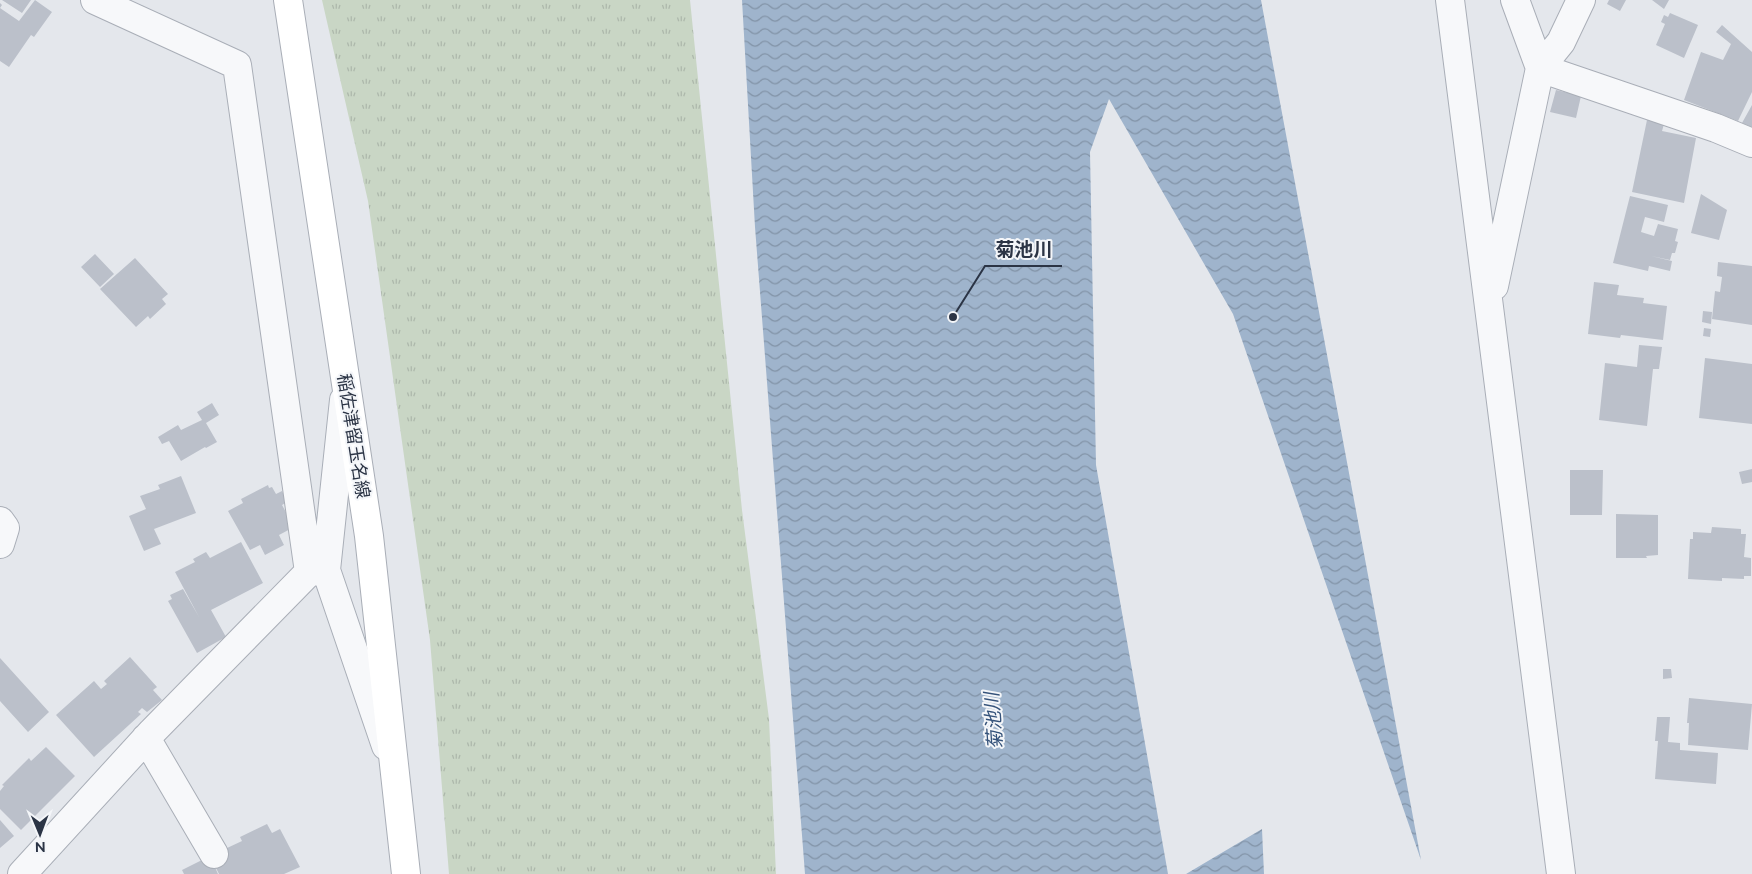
<svg xmlns="http://www.w3.org/2000/svg" width="1752" height="874" viewBox="0 0 1752 874" font-family="Raleway,'Noto Sans JP',sans-serif">
  <defs>
    <pattern id="park-tufts" width="24" height="20" patternUnits="userSpaceOnUse" patternTransform="scale(1.25)"><rect width="24" height="20" fill="#c9d6c5"/><path d="M3 7l-1-3M5 7V3M7 7l1-3M15 17l-1-3M17 17v-4M19 17l1-3" fill="none" stroke="#adb8ab"/></pattern>
    <pattern id="water-waves" width="16" height="10" patternUnits="userSpaceOnUse" patternTransform="scale(1.25)"><rect width="16" height="10" fill="#9fb4cc"/><path d="M0 5q4-4 8 0t8 0" fill="none" stroke="#8293a7"/></pattern>
  </defs>
  <rect width="100%" height="100%" fill="#e4e7ec"/>
  <!-- park -->
  <path fill="url(#park-tufts)" d="M322,0H690L742,510L769,719L776,874H449L430,640L368,201Z"/>
  <!-- water -->
  <path fill="url(#water-waves)" d="M742,0H1261L1421,860L1233,314L1109,99L1090,152L1096,465L1168,874H805L755,227Z
    M1262,829L1264,874H1186Z"/>
  <!-- building -->
  <path fill="#bbc0ca" d="M2,0H31L22,13Z
    M35,0L52,12L34,37L31,35L9,67L0,61V3L2,5L0,8L19,21Z
    M1609,0H1626L1620,11L1607,4Z
    M1652,0H1669L1664,9Z
    M1670,13L1698,25L1684,58L1656,45L1665,24L1661,22L1664,15L1668,17Z
    M1722,25L1752,52V92L1738,121L1684,100L1701,52L1723,60L1731,44L1716,32Z
    M1556,90L1581,96L1576,118L1550,112Z
    M1752,105V127L1742,123Z
    M1647,120L1664,124L1662,131L1696,138L1684,203L1632,192Z
    M1701,194L1727,210L1719,240L1691,233Z
    M1630,196L1668,205L1664,222L1645,217L1641,232L1654,236L1658,224L1678,229L1675,241L1678,242L1675,253H1672L1670,260L1651,256L1672,261L1670,271L1649,266L1648,271L1613,263Z
    M95,254L114,274L100,287L81,267Z
    M135,258L168,294L162,299L166,304L150,319L148,316L136,327L100,289Z
    M1718,262L1752,266V325L1712,319L1715,291L1720,292L1722,277L1717,276Z
    M1594,282L1619,285L1617,295L1644,298L1643,303L1667,306L1663,340L1621,335L1620,338L1588,334Z
    M1703,311L1712,312L1711,324L1702,322Z
    M1704,328L1711,329L1710,337L1703,336Z
    M1639,345L1662,347L1659,369H1653L1647,426L1599,420L1605,363L1637,367Z
    M1705,358L1752,364V424L1699,418Z
    M212,403L219,415L206,423L217,442L206,448L205,447L181,461L169,441L162,444L158,437L178,425L181,430L202,420L197,412Z
    M1752,469V482L1742,484L1739,472Z
    M1570,470H1603L1602,515H1570Z
    M181,476L196,513L154,529L161,544L144,551L129,516L146,509L140,496L160,489L158,485Z
    M268,485L269,488L272,487L276,494L282,491L287,502L282,505L294,527L279,535L284,545L265,555L260,545L250,550L228,511L243,503L241,499Z
    M1616,514L1658,515V555L1646,556L1647,558H1616Z
    M1712,527L1741,529V534H1746L1744,557L1751,558V576H1744V579L1722,578V581L1688,579L1690,539H1693V532L1711,533Z
    M241,542L263,583L211,610L226,637L197,653L168,601L172,599L170,595L183,589L199,617L175,572L195,562L193,559L206,552L210,558Z
    M130,657L157,687L153,690L162,700L147,712L142,708L138,712L141,714L94,757L56,715L94,681L101,689L107,684L104,681Z
    M0,658L49,712L28,732L0,701Z
    M1663,669H1671L1672,678L1663,679Z
    M1689,698L1752,704L1748,750L1688,745L1689,723H1687Z
    M1657,717H1670L1668,742L1680,743V750L1718,753L1716,784L1655,779L1658,741H1655Z
    M46,747L75,776L21,830L0,809V791L4,786L2,785L29,758L31,761Z
    M0,820L14,836L0,848Z
    M267,824L272,833L280,829L300,867L284,874H219L210,856L242,841L240,837Z
    M210,856L218,874H184L182,870Z"/>
  <g fill="none" stroke-linecap="round" stroke-linejoin="round">
    <defs>
      <path id="street" d="M95,0L237,65L309,572
        M1450,0L1561,874
        M1515,0L1540,68
        M1540,68L1716,128L1752,143
        M1494,286L1540,68L1561,42L1581,0
        M0,521L5,528L0,544
        M326,570L386,746
        M146,738L214,854
        M22,874L152,732L309,572L326,570L344,400"/>
      <path id="secondary" d="M288,0L369,536L406,874"/>
    </defs>
    <!-- street casing -->
    <use href="#street" stroke="#a9aeb7" stroke-width="30"/>
    <!-- secondary casing -->
    <use href="#secondary" stroke="#a9aeb7" stroke-width="30"/>
    <!-- street -->
    <use href="#street" stroke="#f7f8fa" stroke-width="28"/>
    <!-- secondary -->
    <use href="#secondary" stroke="#fff" stroke-width="28"/>
  </g>
  <g text-anchor="middle" dominant-baseline="central" stroke-width="4" stroke-linejoin="round" paint-order="stroke">
    <!-- street labels -->
    <g font-size="18" fill="#2b3445" stroke="#f4f6f9">
      <text transform="translate(354 436) rotate(81)">稲佐津留玉名線</text>
    </g>
    <!-- water labels -->
    <g font-size="19" font-style="italic" fill="#34527a" stroke="#f4f6f9">
      <text transform="translate(993 721) rotate(-94)">菊池川</text>
    </g>
  </g>
  <!-- callouts -->
  <path fill="none" stroke="#2b3445" stroke-width="2" d="M953 317L985 266H1062"/>
  <circle fill="#2b3445" stroke="#f4f6f9" stroke-width="2" cx="953" cy="317" r="5"/>
  <g font-size="19" text-anchor="middle" font-weight="bold" fill="#2b3445" stroke="#f4f6f9" stroke-width="4" stroke-linejoin="round" paint-order="stroke">
    <text x="1024" y="256">菊池川</text>
  </g>
  <!-- north arrow -->
  <g transform="translate(40 834) rotate(179)" stroke="#f4f6f9" stroke-width="4" paint-order="stroke">
  <path d="M0-4L9 19L0 12L-9 19Z" fill="#2b3445"/>
  <text y="-8" font-size="14" font-weight="bold" text-anchor="middle" fill="#2b3445">N</text>
  </g>
</svg>
